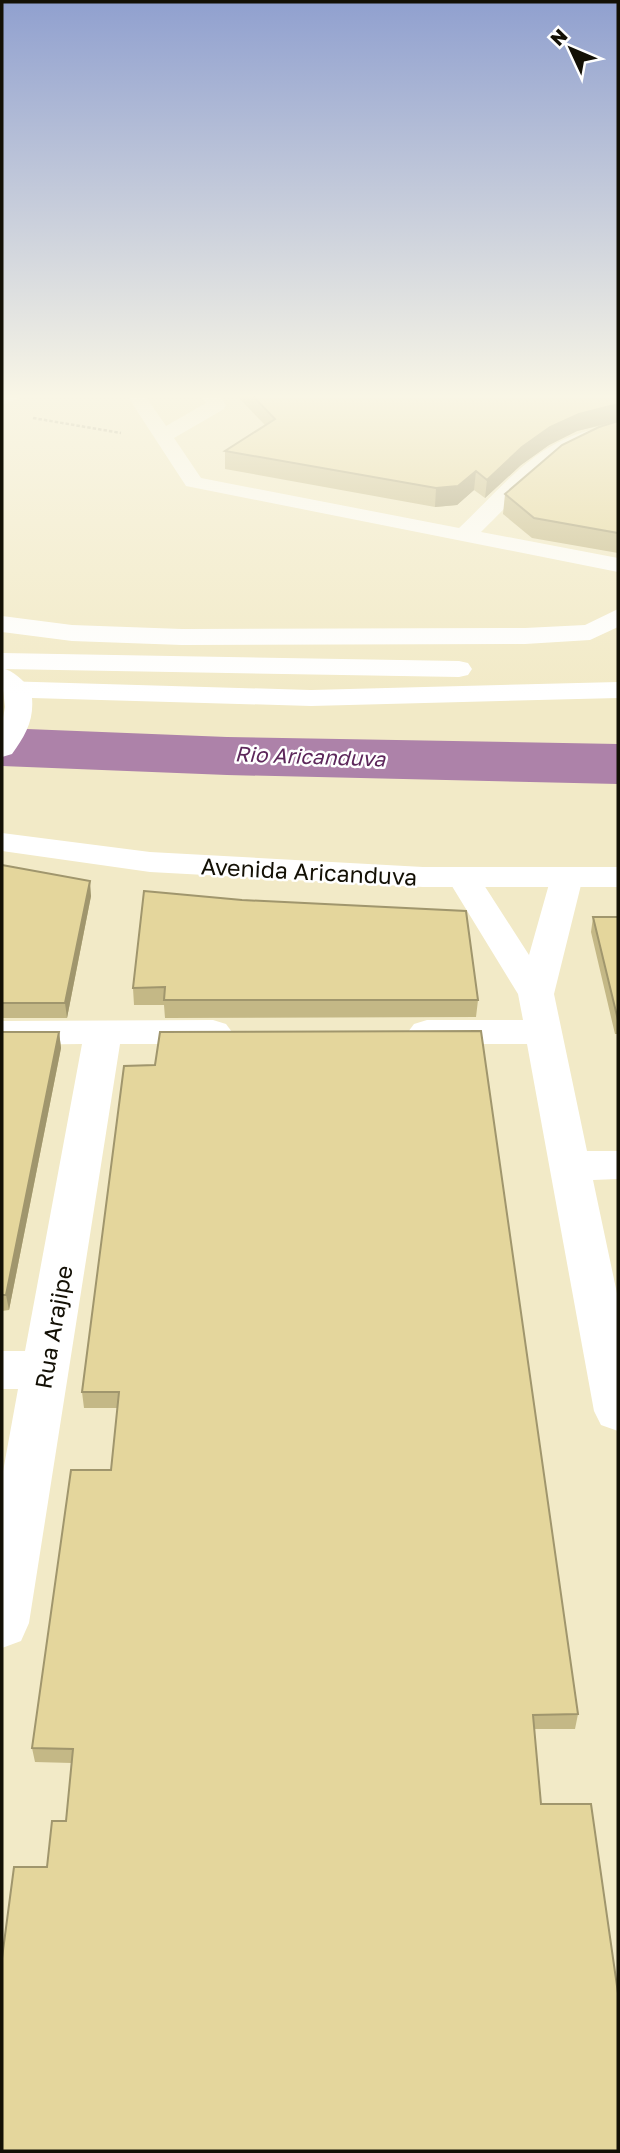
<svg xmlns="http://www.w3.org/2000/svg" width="620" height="2153" viewBox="0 0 620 2153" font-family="'Golos Text',sans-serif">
  <rect width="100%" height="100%" fill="#f2eac7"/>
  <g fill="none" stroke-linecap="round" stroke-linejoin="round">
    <!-- river -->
    <path fill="#ad82a9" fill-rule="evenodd" d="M2,728L227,737L618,744V784L227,775L2,766Z"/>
    <!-- path -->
    <path stroke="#9c967d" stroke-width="2.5" stroke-dasharray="3.5 2" stroke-linecap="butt" d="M33,418L121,433"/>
    <!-- minor -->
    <path fill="#fff" fill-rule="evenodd" d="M2,394H21L19,398L2,405Z
      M126,394H144L166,426L206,403L200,394H218L226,405L224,409L174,438L201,478L459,528C492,497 524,457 565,439C582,431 600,428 618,424V436C555,450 526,488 481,532L618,558V572L186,486Z
      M618,609V627L590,640L525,644L182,645L72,641L2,632V616L72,625L182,629L525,628L585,625Z
      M2,668C14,671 23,680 31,690L27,696C16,698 10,698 2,690Z
      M567,867L579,870L583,877L554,994L587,1151H618V1179L593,1180L618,1298V1431L601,1425L594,1411L527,1044H427L414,1040L408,1032L414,1024L427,1020H523L518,994L447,878L451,871L463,868L475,871L529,955L551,877L555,870Z
      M213,1020L226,1024L232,1032L226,1040L213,1044H120L29,1623L21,1641L2,1648V1477L18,1389H2V1351H25L82,1044L2,1045V1021Z"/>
    <!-- highway -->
    <path fill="#fff" fill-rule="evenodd" d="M2,653L459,661L468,663L472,669L468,675L459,677L2,669Z
      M2,681L311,690L618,682V698L311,706L32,698C34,721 25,736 12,754L2,757V723L5,707Z
      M2,833L150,852L423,867H618V887H423L150,872L2,851Z"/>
  </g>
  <!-- wall -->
  <path fill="#c4b886" d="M235,394H618V553L532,538L503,514L505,494L616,422L577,431L549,445L521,465L485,498L474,490L457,505L435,507L225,469V451L265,425Z
    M2,865L91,896L67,1018H2Z
    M242,900L478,1000L476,1017L165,1018L164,1005H134L133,988Z
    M593,917H618V1034H615L591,932Z
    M2,1032H59L61,1048L9,1310L2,1311Z
    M124,1066L578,1714L575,1729H534L47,1867L66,1821L72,1763L35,1762L32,1748L111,1470L118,1408H84L82,1392Z"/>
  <!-- shaded-wall -->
  <path fill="#a0966d" d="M618,404L617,421L577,431L549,445L521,465L485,498L487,480L522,447L550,427L579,414Z
    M476,471L474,490L457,505L435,507L436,488Z
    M90,881L91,896L67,1018L65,1003Z
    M59,1032L61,1048L9,1310L6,1295Z"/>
  <!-- building -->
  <path fill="#e4d69c" stroke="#a0966d" stroke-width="2" d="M251,394H618V404L579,414L550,427L522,447L487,480L476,471L458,486L436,488L225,451L275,419Z
    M618,421V533L534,518L505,494L562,445L599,427Z
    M2,865L90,881L65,1003H2Z
    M144,891L242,900L466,911L478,1000H164L165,987L133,988Z
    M593,917H618V1020Z
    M481,1031L578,1714L533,1715L541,1804H591L618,1993V2151H2V1958L14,1867H47L52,1821H66L73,1749L32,1748L71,1470H111L119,1392H82L124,1066L155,1065L160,1032Z
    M2,1032H59L6,1295H2Z"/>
  <!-- sky -->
  <linearGradient id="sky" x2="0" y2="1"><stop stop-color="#90a0cf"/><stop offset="0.57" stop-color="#f9f6e6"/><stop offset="1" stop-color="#f9f6e6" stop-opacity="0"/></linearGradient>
  <rect width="620" height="695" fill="url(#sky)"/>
  <g text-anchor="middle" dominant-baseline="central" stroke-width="5" stroke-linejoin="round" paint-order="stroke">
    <!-- far-water labels -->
    <g font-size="21" font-style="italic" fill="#5d275b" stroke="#fff">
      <text transform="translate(310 756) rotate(2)">Rio Aricanduva</text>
    </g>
    <!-- street labels -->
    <g font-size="23" fill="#131005" stroke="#fff">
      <text transform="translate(309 871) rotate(3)">Avenida Aricanduva</text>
      <text transform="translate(53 1327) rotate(-80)">Rua Arajipe</text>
    </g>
  </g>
  <!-- border -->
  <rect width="620" height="2153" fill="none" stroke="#131005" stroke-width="7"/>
  <!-- north arrow -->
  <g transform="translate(571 49) rotate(314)" stroke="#ffffff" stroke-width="5" paint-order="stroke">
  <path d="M0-5L12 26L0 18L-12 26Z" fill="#131005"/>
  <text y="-10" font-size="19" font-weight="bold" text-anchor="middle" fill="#131005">N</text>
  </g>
</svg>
